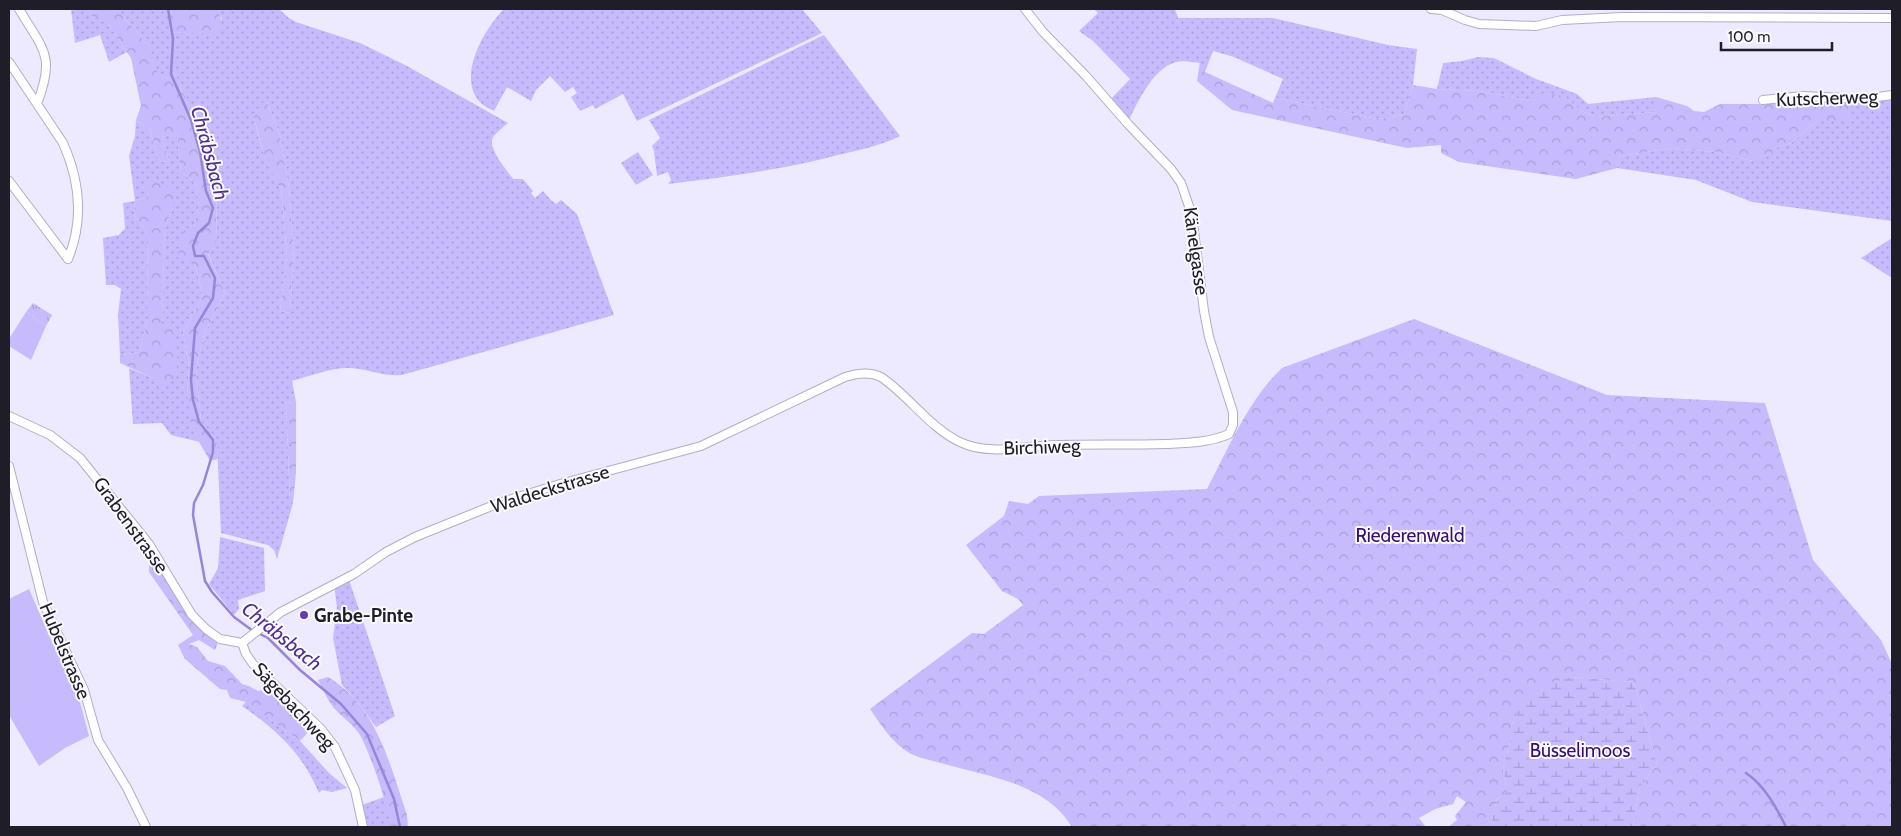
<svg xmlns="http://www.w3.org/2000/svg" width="1901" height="836" viewBox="0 0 1901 836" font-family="Cabin,sans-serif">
  <defs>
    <pattern id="grass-dots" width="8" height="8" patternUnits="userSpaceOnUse" patternTransform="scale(1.25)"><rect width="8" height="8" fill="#c7bafd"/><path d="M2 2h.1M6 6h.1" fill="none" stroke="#aa9fd9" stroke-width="1.8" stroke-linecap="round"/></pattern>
    <pattern id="forest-crowns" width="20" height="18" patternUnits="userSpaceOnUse" patternTransform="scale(1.25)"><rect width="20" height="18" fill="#c7bafd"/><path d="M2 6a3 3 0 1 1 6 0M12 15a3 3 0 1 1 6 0" fill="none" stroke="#aa9fd9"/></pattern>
    <pattern id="wetland-marsh" width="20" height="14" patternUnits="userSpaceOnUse" patternTransform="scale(1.25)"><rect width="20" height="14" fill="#c7bafd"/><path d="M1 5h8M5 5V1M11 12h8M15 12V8" fill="none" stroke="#aa9fd9"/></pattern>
    <pattern id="park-tufts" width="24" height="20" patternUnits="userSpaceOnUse" patternTransform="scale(1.25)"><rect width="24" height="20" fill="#c7bafd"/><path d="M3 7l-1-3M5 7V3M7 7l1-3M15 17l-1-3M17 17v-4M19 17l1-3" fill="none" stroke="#aa9fd9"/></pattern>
  </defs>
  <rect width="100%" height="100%" fill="#ede9fe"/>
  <!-- grass -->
  <path fill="url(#grass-dots)" fill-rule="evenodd" d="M71,9H89L94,22H107L127,52L109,62L100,35L75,43Z
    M117,9H172L169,32C176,33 181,31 188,34L197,31L210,34L222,19L218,9H279L289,18L296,22L360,43L407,66L508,123C503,127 497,132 493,137C487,148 507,170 513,179H523L533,191L531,193L535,198L543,191L551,200L556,204L561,200L577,214L614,315L402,375C383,377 367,368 348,368C330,368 310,376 292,381L296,402L286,403L290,501L293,503L277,559L274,550L268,545L221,533L217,443L212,434L201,422L196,369L204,335L225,293L208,253L217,240L216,192L207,146L174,72L160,78L152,59V50ZM267,102L280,135L289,188L294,249L290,313L280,311L287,256L281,188C268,172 257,135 254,115L262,104Z
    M504,9H802L822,33L637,121L623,94L595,109L593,105L580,111L571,97L577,93L573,87L565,92L550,76L536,90L531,101L507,87L494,111C488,108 482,105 478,100C458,74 485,28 504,9Z
    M1094,9H1175L1178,18H1273L1388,45L1417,49L1413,85L1404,115L1377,119L1275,98L1283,79L1234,57L1213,51L1205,72L1200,63C1193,62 1183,60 1176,62C1153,68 1137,103 1128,122L1108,102L1130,79L1093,41L1079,31L1098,13Z
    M824,35L900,136C880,146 859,150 838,155C782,170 725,177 668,184L671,180L668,172L657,176L654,151L652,146L660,138L649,120Z
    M1478,57L1494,58L1536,79L1577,94L1588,104L1656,97L1657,112L1595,117L1580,110L1565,97L1530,101L1480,91L1437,89L1443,63L1462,61Z
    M1892,98V221L1752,202L1696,180L1617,168L1620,156L1672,148L1714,152L1753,161L1775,148L1791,143L1817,121H1852V101Z
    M136,120L150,130L159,162L169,161L162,137L177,133L181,172L195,183L199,206L194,227L195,264L203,296L183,332L189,367L187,393L194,433L200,442L171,435L162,423L133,424L129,368L153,378L175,324H162L165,227L173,208L145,178L148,197L135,201L134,215L147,233L148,318L139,352L120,355L118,315L121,289L115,285H106L103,238L119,235L125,228L123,203L135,201L129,156L135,136Z
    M638,152L653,175L636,185L621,163Z
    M1892,238V278L1861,258Z
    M220,537L264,548L265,591L238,600L239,609L234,615L209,584L218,568Z
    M348,577L395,716L376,727L359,704L342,685L333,638L337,607L334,584Z
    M246,702L300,741L329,773L347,788L332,792L322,790L319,793C302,753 277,730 242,706Z
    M384,797L390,819V827H366L362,805Z"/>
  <!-- forest -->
  <path fill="url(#forest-crowns)" d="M89,9H117L152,50V59L160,77L174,72L207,146L216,192L217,240L208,254L225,293L204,335L196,369L201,422L212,434L217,443L218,459L210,461L194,433L191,423L187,393L189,367L183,332L203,296L195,264L177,257L185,229L194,227L199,206L195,183L181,172L177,133L162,137L169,161L159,162L150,130L136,120L141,106L131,58L107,22H94Z
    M172,9H218C222,19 223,25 215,34C203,35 200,30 188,34C181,31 176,33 169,32Z
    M1200,62L1205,72L1273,103L1275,98L1377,119L1404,115L1413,85L1437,89L1480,91L1530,101L1545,92L1565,97L1580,110L1595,117L1656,112V97L1687,106L1694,111L1704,112L1720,104H1758L1805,99L1852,101V121H1817L1791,143L1775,148V154L1753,161L1714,152L1672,148L1620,156L1617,168L1576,179L1459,162L1441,153V145L1407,148L1232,110L1197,81Z
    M267,102L280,135L289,188L294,249L290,313L280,311L287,256L281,188C265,168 261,141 254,118V114L262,103Z
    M144,178L173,189V208L165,227L162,324H175L178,369L174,380L160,385L153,378L120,363V355L139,352L148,318L147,233L134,215L135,201L148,197Z
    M1414,319L1607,395L1765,403L1813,560L1881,640L1892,664V827H1633L1639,789L1657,764L1634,682L1572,677L1517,713L1512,725V735L1503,769L1507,792L1497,799L1492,820L1483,827H1448L1457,820L1455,816L1466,802L1457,796L1453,804L1435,809L1419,818L1426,827H1072C1046,783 986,776 941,763C931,760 920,758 911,754C893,744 881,725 870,709L972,633L984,634L1023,605L1018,599L1002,591L966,545L1004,516L1009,501L1028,504L1039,496L1207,489C1229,448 1248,400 1282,368Z
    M296,402V472L293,503L290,501L286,403Z
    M161,557L204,630L218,642L215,650L199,640L189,644L197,647L208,661L225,666L242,684L249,686L258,691L272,688L311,729L300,741L246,702L230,698L227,690L220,689L185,659L178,645L193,635L149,572V565Z
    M328,677C377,706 390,765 407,815L408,827H390C389,808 369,748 358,732C351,723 341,716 333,707C327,699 323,689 318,680Z"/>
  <!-- wetland -->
  <path fill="url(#wetland-marsh)" d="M1572,677L1634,682L1657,764L1639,789L1633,827H1483L1492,820L1497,799L1507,792L1503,769L1512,735V725L1517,713L1543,685Z"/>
  <!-- park -->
  <path fill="url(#park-tufts)" d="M33,303L52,315L46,326L26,312Z"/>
  <!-- pitch -->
  <path fill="#c7bafd" d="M26,312L46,326L31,360L9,346V339Z
    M29,589L51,640L77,691L89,736L65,748L39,766L9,715V599Z"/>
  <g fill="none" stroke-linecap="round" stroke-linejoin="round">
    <!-- stream -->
    <path stroke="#9785d7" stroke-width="2.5" d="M168,9L173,39L171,74L191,120L200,152L206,191L213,208L209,223L198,233L193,246L195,256H204L215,278L213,298L195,328L191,380L193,400L199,422L213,440V452L203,485L194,503L193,515L205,581L212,592L234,617L253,631
      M258,633L268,638L300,670L341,704L367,734L394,799L400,827
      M1746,773C1765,786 1776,807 1786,827"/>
    <defs>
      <path id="street" d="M19,9C43,50 56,55 37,104
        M1431,9L1442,10L1465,20L1479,24L1536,26L1562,20L1622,17L1892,18
        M9,62L63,143C80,181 84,220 68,259
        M1763,100L1804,96L1863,99L1892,95
        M9,181L68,259
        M9,416L50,435L80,458L149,544L192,615L206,629L220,639L242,643
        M9,466L43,602L84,690L98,740L127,788L146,827
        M242,643L281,612L354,574L386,552L415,537L499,503L560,484L701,446L845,377C857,373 869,371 881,377C908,395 930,428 960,442C988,456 1024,446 1054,445C1091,444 1128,445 1165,444C1186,443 1209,443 1229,434L1233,425V412L1209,337L1204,311L1192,215L1181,183L1171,169L1128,124L1086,76L1043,32L1025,9
        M242,643L246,654L253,664L321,729L335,747L355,790L363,827"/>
    </defs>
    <!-- street casing -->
    <use href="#street" stroke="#b1adc6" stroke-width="10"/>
    <!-- street -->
    <use href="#street" stroke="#fff" stroke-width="8"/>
  </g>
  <!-- markers -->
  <circle fill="#633cb4" stroke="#faf9fe" stroke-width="2" cx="304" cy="615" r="5"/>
  <g text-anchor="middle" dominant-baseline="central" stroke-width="4" stroke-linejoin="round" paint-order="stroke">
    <!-- street labels -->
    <g font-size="19" fill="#1f1d27" stroke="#faf9fe">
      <text transform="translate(1827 98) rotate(-2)">Kutscherweg</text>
      <text transform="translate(1196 251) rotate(82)">Känelgasse</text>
      <text transform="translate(1042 447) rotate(-2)">Birchiweg</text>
      <text transform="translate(550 489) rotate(-17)">Waldeckstrasse</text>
      <text transform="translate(131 525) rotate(54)">Grabenstrasse</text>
      <text transform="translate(65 651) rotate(67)">Hubelstrasse</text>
      <text transform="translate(294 706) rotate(47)">Sägebachweg</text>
    </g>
    <!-- park labels -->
    <g font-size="19" fill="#370e72" stroke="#faf9fe">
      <text x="1410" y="535">Riederenwald</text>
      <text x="1580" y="750">Büsselimoos</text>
    </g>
    <!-- poi labels -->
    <g font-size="19" font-weight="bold" fill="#1f1d27" stroke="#faf9fe" text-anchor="start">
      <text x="314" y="615">Grabe-Pinte</text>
    </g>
    <!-- water labels -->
    <g font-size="20" font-style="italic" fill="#4f2f90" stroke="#faf9fe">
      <text transform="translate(210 153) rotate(75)">Chräbsbach</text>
      <text transform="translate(282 636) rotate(39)">Chräbsbach</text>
    </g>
  </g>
  <!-- border -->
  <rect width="1901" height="836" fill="none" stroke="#1f1d27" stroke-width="20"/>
  <!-- scale -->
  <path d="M1721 42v8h111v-8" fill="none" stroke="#1f1d27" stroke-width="2.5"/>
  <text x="1728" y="42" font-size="15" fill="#1f1d27" stroke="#faf9fe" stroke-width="4" paint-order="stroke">100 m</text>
</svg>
